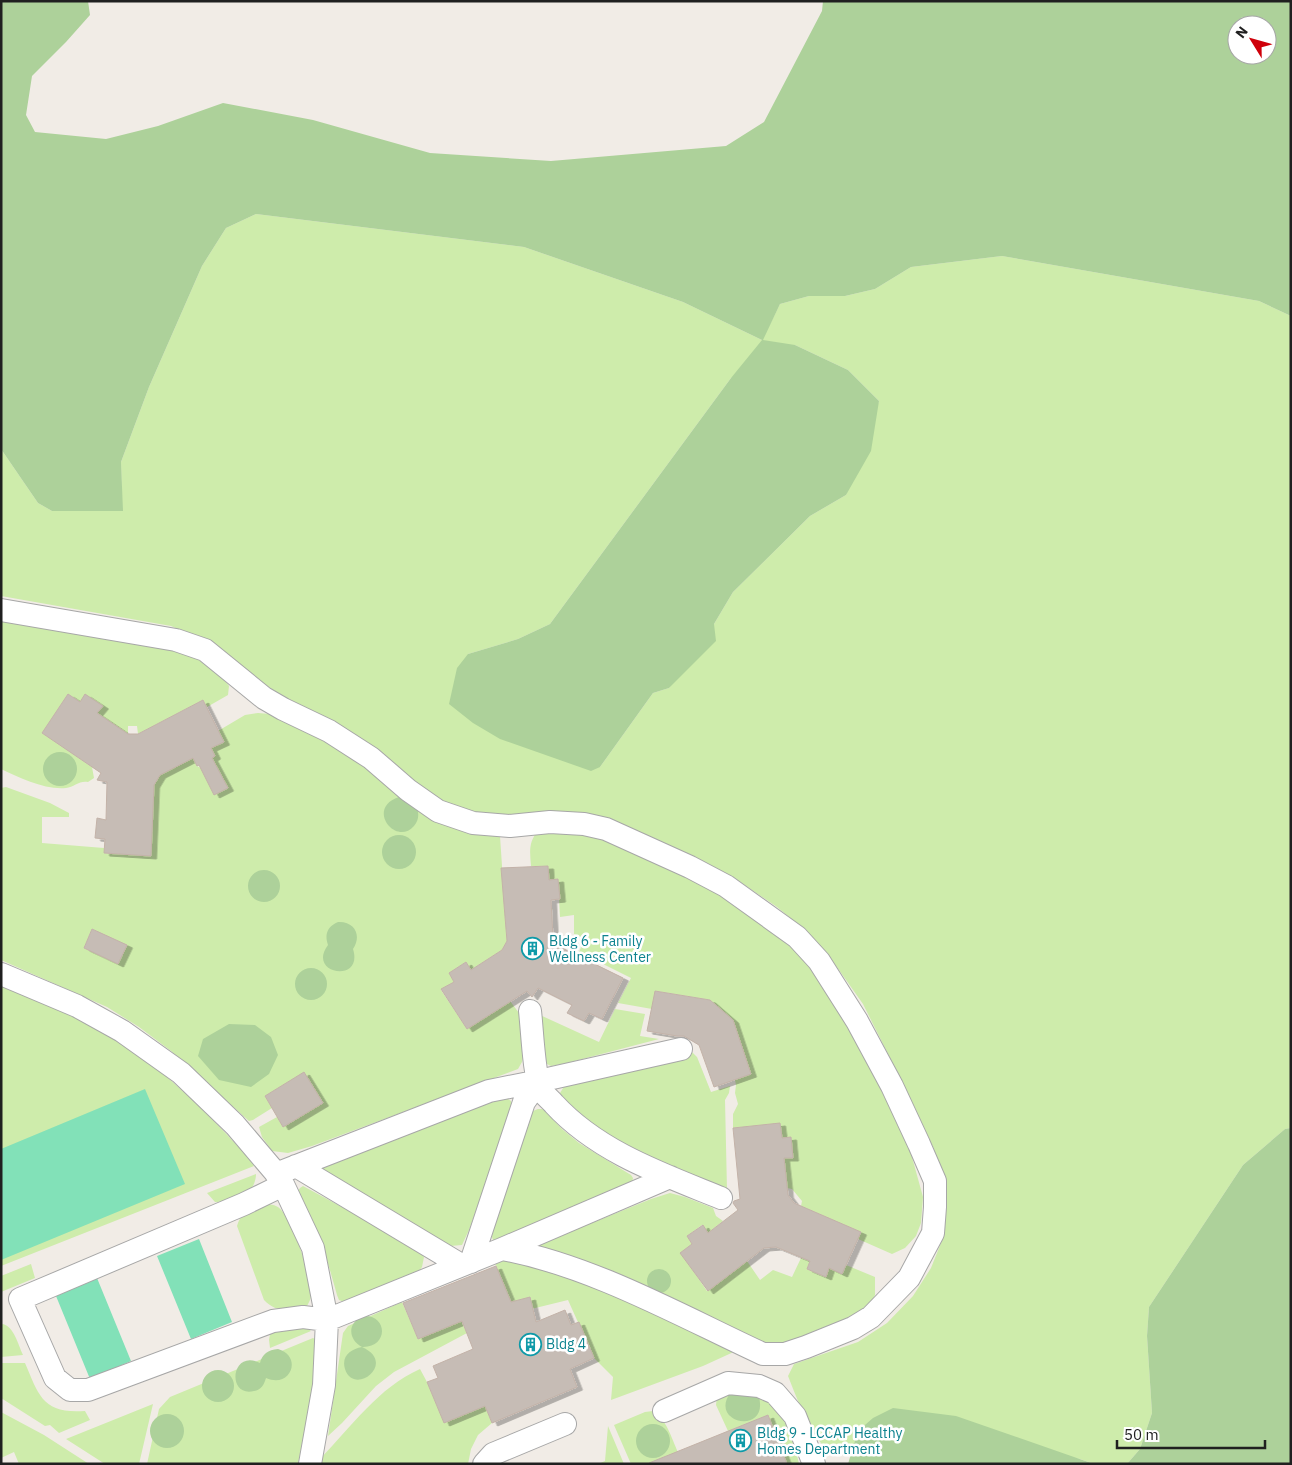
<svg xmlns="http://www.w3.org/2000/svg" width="1292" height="1465" viewBox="0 0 1292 1465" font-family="'IBM Plex Sans',sans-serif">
  <defs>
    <filter id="shadow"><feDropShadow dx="5.5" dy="3" stdDeviation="0" flood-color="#0004"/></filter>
  </defs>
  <rect width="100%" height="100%" fill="#f1ece6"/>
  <!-- grass -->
  <path fill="#ceecab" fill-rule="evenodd" d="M256,214L524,247L683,302L762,340L780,304L809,296H845L875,289L911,267L1002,256L1259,301L1291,316V1128L1285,1129L1243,1165L1149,1307L1147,1336L1152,1413L1140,1449L1127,1464H1094L1080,1459L858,1431L853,1449C846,1449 836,1450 829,1449C814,1445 794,1391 788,1376L794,1364L858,1342L887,1323L913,1296L931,1268L943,1238L942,1179L934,1149L915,1108L863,1004L834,963L806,931L777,907L733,877L701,860L598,820L487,818L444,807L196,637L171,626L1,596V449L38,503L52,511H122L121,462L149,387L202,266L226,228ZM795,345L848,370L879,401L846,495L810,516L733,592L714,624L669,688L653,693L600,767L468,654L518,639L550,624L731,378Z
    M1,617L132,638L203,658L222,677L229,686L228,695L207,707L203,700L138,734L137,726H128V734L97,713L102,706L80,702L68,694L42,733L92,767L94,778L88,782C80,780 74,787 66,788C45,790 20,778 1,769Z
    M258,713L270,714L283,718L500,836L507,941L502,950L471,970L466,962L449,973L454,982L441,990L467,1029L510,1001L519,1013L524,1053L522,1062L518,1069L312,1146L288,1153L272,1151L262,1137L259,1127L277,1117L283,1127L322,1103L304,1073L265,1096L272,1108L253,1120L249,1121L171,1051L139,1027L107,1007L1,960V788L6,787L50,803L69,813V817H42V843L104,848L105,853L150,856L154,785L160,775L193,758L197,766L201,768L214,794L227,788L212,758L215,756L211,748L223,742L218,731L245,715ZM92,929L127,945L118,964L84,948Z
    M566,830L629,846L759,915L817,972L904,1128L923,1197L921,1223L916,1236L905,1248L892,1254L858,1239L861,1232L801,1206L802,1201L792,1189L787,1188L784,1158H793L791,1138H782L780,1124L733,1128V1114L738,1104L735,1093L736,1085L735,1080L751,1074L733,1020L710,1000L656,991L652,1009L618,1003L631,978L579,952L585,939L574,934V915L560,917L558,880H549L548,866H531C530,853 528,842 538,831Z
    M1,985C39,1001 77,1017 112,1037C165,1069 208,1114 250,1159L254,1166L1,1266Z
    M615,1009L645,1014L640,1036L659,1039L567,1063L551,1066L547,1064L544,1058L540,1015L599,1042Z
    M692,1052L697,1057L711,1092L730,1086L729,1093L725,1100L727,1190L615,1142L562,1099L560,1093L565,1085Z
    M508,1099L511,1101L512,1108L469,1230L462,1245L450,1246L323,1171L320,1166L447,1116L498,1100Z
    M538,1109H542L545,1111L562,1129L579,1143L631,1175L633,1178L632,1183L499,1239L493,1240L492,1237L493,1227L530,1118L533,1111Z
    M256,1174C256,1178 255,1182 253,1186C248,1192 223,1203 215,1202L207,1193Z
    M303,1186L364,1219L421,1253L424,1257L422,1267L419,1271L344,1302L339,1300L337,1295C327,1259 317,1224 298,1191L300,1188Z
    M670,1193L685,1197L713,1208L716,1216L723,1221L708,1233L702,1225L687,1236L692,1244L681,1253L707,1291L747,1261L760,1280L773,1270L792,1277L801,1258L810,1261L807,1269L825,1277L829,1268L842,1274L846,1265L875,1277V1295L871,1303L861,1315L785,1343L763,1342L535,1246L651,1199Z
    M263,1204C268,1204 273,1204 278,1207C293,1218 311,1276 311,1295C311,1299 309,1302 307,1306C291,1311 276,1313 264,1300L237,1226C241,1212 250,1210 263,1204Z
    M505,1260L590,1280L738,1350L703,1366L611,1400L613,1377L594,1358L568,1300L515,1313L495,1263Z
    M31,1264L35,1278L1,1292V1276Z
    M402,1302L418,1339L461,1321L467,1333L394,1372L376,1386L342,1423L328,1436L343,1333L348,1326Z
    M3,1324C14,1327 18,1344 23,1355L1,1357V1325Z
    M307,1328L311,1331L270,1348L269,1340L270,1334L276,1330Z
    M313,1338L317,1340L316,1371L298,1464H147L159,1409L170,1397Z
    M1,1363H25C39,1396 43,1414 85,1411L90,1420L59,1433L50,1425L45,1426L1,1398Z
    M420,1369L427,1382L444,1422L485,1406L492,1423L478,1435L471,1449L468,1464H320L321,1458C351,1427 379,1387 420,1369Z
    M724,1389C736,1392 750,1393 762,1398C784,1407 795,1442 799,1464H787L768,1415L728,1431L716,1405L717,1396Z
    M153,1404L139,1464H105L66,1439Z
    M653,1411C667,1420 671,1437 678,1452L648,1464H631L614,1425L645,1412Z
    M1,1412L44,1435L89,1464H19L14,1452L1,1458Z
    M608,1426L624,1464H598L605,1461Z"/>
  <!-- forest -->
  <path fill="#add19a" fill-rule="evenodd" d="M1,1H88L90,15L66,42L32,76L26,115L35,132L106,139L158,126L223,103L313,120L430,153L551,161L726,146L764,122L822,11L823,1H1291V316L1259,301L1002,256L911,267L875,289L845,296H809L780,304L763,340L795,345L848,370L879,401L871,451L846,495L810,516L733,592L714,624L716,641L669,688L653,693L600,767L591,771L500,739L473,723L449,704L457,668L468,654L518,639L550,624L731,378L762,340L683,302L524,247L256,214L226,228L202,266L149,387L121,462L123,511H52L38,503L1,449ZM1237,25H1267V55H1237Z
    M43 769a17 17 0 1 1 34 0a17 17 0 1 1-34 0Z
    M399,797L417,807C419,814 419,820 414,826C396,847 365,808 399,797Z
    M382 852a17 17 0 1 1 34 0a17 17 0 1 1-34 0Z
    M248 886a16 16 0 1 1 32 0a16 16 0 1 1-32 0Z
    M338,922C355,921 362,936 353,949C364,984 306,974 328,945C324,934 328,926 338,922Z
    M295 984a16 16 0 1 1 32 0a16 16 0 1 1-32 0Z
    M229,1024L255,1025L271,1037L278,1055L269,1074L251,1087L219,1080L198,1056L203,1039Z
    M1291,1128V1464H1127L1140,1449L1152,1413L1147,1336L1149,1307L1243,1165L1285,1129Z
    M647 1281a12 12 0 1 1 24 0a12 12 0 1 1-24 0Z
    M363,1316C388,1314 389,1348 362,1347C398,1363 354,1397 345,1369C341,1356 351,1349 362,1347C348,1339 347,1323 363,1316Z
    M278,1349C303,1356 291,1389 266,1378C264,1385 261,1390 254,1391C226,1398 231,1348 260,1363C262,1354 268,1350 278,1349Z
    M202 1386a16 16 0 1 1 32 0a16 16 0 1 1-32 0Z
    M731,1392L759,1397C769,1436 707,1423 731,1392Z
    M893,1408L956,1416L1094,1464H848L858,1431L873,1418Z
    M150 1431a17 17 0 1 1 34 0a17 17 0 1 1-34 0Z
    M636 1441a17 17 0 1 1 34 0a17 17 0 1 1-34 0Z"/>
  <!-- pitch -->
  <path fill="#82e1b8" d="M145,1089L185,1184L1,1260V1149Z
    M199,1239L232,1322L191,1339L157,1256Z
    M97,1278L131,1361L90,1379L56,1296Z"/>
  <!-- building -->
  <path fill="#c6bcb5" stroke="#c3b2a8" filter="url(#shadow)" d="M68,694L80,702L85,694L103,706L97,713L128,734H138L203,700L224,742L211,748L215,756L212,758L228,788L214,795L199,765L197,766L193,758L160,775L154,785L151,856L104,853L105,839L95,838L97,818L106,820L107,782L97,780L101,773L42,733Z
    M548,866L549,880L558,879L560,899L551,900L553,937L560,947L623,978L602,1019L589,1013L584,1021L567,1013L572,1005L538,988L532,997L527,991L467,1029L441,989L454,982L449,973L466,962L471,970L502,950L507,941L501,868Z
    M92,929L127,945L118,964L84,948Z
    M655,991L710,1000L733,1020L751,1074L714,1087L699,1045L684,1036H677L647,1031Z
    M304,1072L323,1103L283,1127L265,1096Z
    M780,1123L782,1138L791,1137L793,1158H784L788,1195L794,1203L861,1232L842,1274L829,1268L826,1277L807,1269L810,1261L776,1247L764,1248L708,1291L680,1253L692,1244L687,1236L703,1225L708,1233L738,1210L733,1203L734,1201L740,1199L733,1128Z
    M496,1266L511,1302L530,1297L536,1322L565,1310L571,1325L579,1322L594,1358L570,1369L577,1387L492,1423L485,1406L444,1423L427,1382L438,1378L433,1366L473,1349L462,1321L418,1339L403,1303Z
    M768,1415L787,1464H649V1463Z"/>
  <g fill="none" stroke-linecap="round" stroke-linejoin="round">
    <defs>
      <path id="minor" d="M1,610L176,640L205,650L264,698L283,709L329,731L371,758L408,790L438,811L473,823L510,826L550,822L584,824L606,829L690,867L726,886L797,937L819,961L857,1021L892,1086L919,1144L935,1181V1207L933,1233L909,1278L871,1317L853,1328L806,1347L785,1354H763C681,1316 591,1265 502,1249
        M1,974L77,1006L122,1031L181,1073L235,1125L280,1178L313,1248L327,1320L324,1385L310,1464
        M530,1011C532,1027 534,1078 541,1090C544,1095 550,1099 554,1104C598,1152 662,1174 721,1198
        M296,1166L461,1265
        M276,1174L489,1091L539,1081L681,1049
        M283,1185L244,1204L20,1299L55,1378L70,1390H88L273,1321L303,1317L327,1320L502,1249L670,1177
        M471,1262L524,1102L539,1081
        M664,1411L728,1383L759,1386L775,1393L795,1416L814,1464
        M484,1464L493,1454L565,1424"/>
    </defs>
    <!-- minor casing -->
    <use href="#minor" stroke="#a7a7a7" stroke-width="24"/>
    <!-- minor -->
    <use href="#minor" stroke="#fff" stroke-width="22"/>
  </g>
  <!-- icons -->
  <defs>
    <symbol id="building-ring" viewBox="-11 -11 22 22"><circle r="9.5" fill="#fff" stroke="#0f9aa8" stroke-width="1.5"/><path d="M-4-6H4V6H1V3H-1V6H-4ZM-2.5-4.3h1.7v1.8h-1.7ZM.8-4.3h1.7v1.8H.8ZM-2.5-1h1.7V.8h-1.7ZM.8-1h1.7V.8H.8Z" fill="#0f9aa8"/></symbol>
  </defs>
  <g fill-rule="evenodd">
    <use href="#building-ring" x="520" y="936" width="25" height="25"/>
    <use href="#building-ring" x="518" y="1332" width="25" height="25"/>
    <use href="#building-ring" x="728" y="1428" width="25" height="25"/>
  </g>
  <g text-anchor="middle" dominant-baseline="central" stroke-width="5" stroke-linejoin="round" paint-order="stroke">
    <!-- culture labels -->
    <g font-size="14" fill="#0d838f" stroke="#fff" text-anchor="start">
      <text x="549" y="941">Bldg 6 - Family<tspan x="549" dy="16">Wellness Center</tspan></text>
      <text x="546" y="1344">Bldg 4</text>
      <text x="757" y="1433">Bldg 9 - LCCAP Healthy<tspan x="757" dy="16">Homes Department</tspan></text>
    </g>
  </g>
  <!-- border -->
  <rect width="1292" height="1465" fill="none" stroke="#202020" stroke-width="5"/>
  <!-- north arrow -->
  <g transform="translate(1252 40) rotate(307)"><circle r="24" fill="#ffffff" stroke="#a6a6a6"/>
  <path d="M0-4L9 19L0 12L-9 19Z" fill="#cf000a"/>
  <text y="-8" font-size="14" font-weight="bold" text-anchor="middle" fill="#202020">N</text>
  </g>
  <!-- scale -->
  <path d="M1117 1440v8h148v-8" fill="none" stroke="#202020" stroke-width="2.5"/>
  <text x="1124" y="1440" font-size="15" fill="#202020" stroke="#ffffff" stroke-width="4" paint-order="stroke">50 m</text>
</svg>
